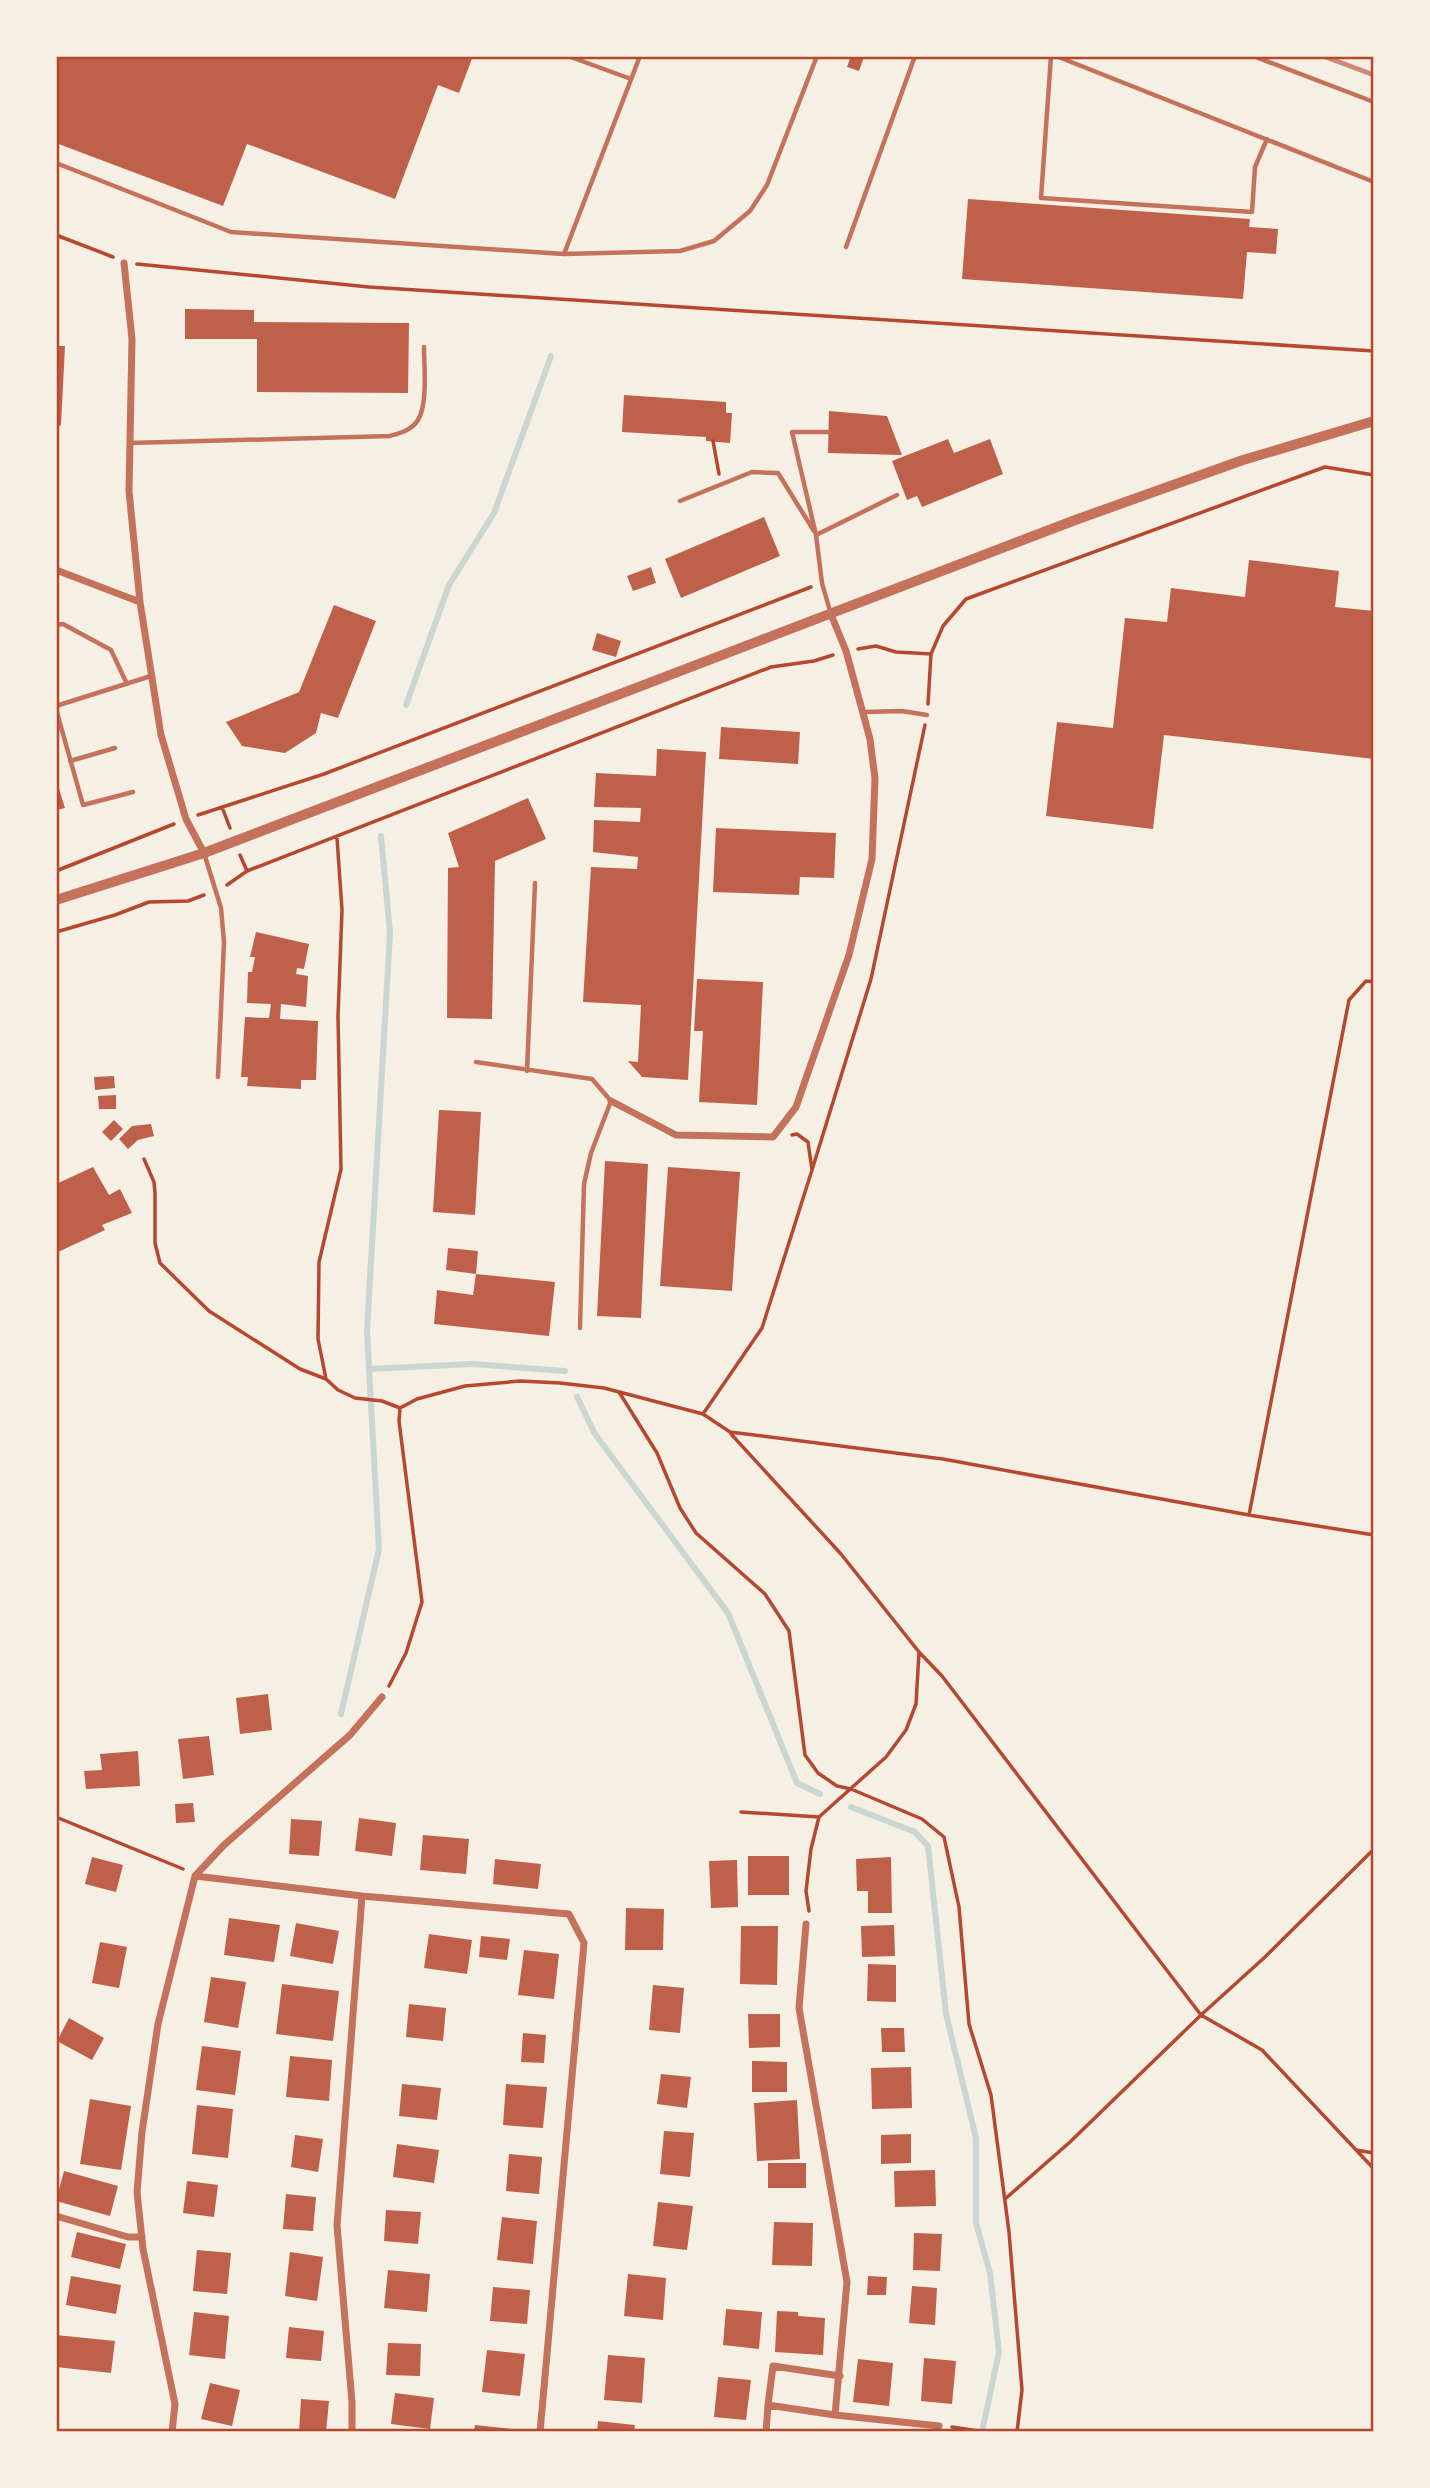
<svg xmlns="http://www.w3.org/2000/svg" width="1430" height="2488" viewBox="0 0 1430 2488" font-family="'Fira Sans Condensed',sans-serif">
  <rect width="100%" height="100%" fill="#f6efe4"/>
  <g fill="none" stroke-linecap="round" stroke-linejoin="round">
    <!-- stream -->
    <path stroke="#c9d6d2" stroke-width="6" d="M406,705L449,585L494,513L551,356
      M369,1369L472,1364L565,1371
      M577,1397L595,1434L728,1613L797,1783L820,1794
      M341,1714L379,1549L367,1331L390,933L381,836
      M851,1807L915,1832L928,1846L946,2014L976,2138V2223L990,2273L999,2352L982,2432"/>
  </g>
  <!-- building -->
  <path fill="#bf614a" d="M56,56H473L459,93L438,85L395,199L247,144L223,206L56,143Z
    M851,56L864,57L859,71L847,67Z
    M968,199L1250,219L1249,227L1278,229L1276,254L1247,252L1243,299L962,279Z
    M185,309L254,310V322L409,323L408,393L257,392V339H185Z
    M56,346H65L61,425L56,428Z
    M624,395L726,402V413H732L730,443L706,441V437L622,432Z
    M829,411L887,416L902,455L828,453Z
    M948,439L954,453L990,439L1003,474L922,507L917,496L907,500L892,461Z
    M764,517L780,556L681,598L665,559Z
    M1249,560L1339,571L1335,607L1374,611V759L1164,735L1153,829L1046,816L1057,722L1113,728L1125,618L1167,622L1171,588L1245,597Z
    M651,567L656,583L633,591L627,576Z
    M334,605L376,621L338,718L321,713L316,733L285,753L242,746L226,722L299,692Z
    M597,633L621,641L616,657L592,650Z
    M721,727L800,732L798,764L719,759Z
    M657,749L706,752L688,1080L642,1077L628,1061L638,1062L641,1005L583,1002L591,867L637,869L638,857L593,852L594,820L640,822L641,808L594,807L596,773L656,776Z
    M56,779L65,808L56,810Z
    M528,798L546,839L495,861L492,1019L447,1018L448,868L459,867L448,833Z
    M716,828L836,833L834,878L800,877L799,895L713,892Z
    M256,932L309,944L304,969L297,968L296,974L308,976L306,1007L281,1004L280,1019L318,1021L316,1080H301V1089L247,1086L248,1077H241L245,1017L269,1018L271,1004L247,1003L248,972H252L255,957H250Z
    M697,979L763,982L757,1105L699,1102L703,1031H694Z
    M114,1076L115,1088L95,1090L94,1077Z
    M116,1095V1109H99L98,1096Z
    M439,1110L481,1112L475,1215L433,1212Z
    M114,1120L123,1129L111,1141L102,1132Z
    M151,1124L154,1136L138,1140L128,1149L119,1139L132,1126Z
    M605,1161L648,1164L641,1318L597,1316Z
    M93,1167L109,1195L120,1189L132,1213L102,1225L105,1230L56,1253V1184Z
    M668,1167L740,1172L732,1291L660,1286Z
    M448,1248L478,1251L476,1274L446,1270Z
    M476,1274L555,1282L549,1336L434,1324L437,1290L473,1295Z
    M268,1694L272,1730L240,1734L236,1698Z
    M209,1736L214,1775L183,1779L178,1739Z
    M138,1751L140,1786L86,1789L84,1771L102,1770L100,1754Z
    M193,1803L195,1822L176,1823L175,1804Z
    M359,1818L396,1823L392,1856L355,1851Z
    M291,1819L322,1821L319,1856L289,1854Z
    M423,1835L469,1839L466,1874L420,1870Z
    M748,1856H789V1895H748Z
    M92,1857L123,1865L116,1892L85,1884Z
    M891,1857L892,1913H868V1891H857L856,1859Z
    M495,1859L541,1864L538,1889L493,1884Z
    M737,1860L738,1907L711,1908L709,1861Z
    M626,1908L664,1909L663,1950H625Z
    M229,1918L280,1925L274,1962L224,1955Z
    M296,1923L339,1931L333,1964L290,1956Z
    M894,1925L895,1956L862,1957L861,1926Z
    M741,1926H778L777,1985L740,1984Z
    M429,1934L472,1940L467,1974L424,1968Z
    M481,1936L510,1939L507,1960L479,1957Z
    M100,1942L127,1947L119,1988L92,1983Z
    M524,1950L559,1954L554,1999L518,1995Z
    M868,1964L896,1965V2002L867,2001Z
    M211,1977L246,1982L238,2028L204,2022Z
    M282,1984L339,1991L333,2041L276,2034Z
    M653,1985L684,1988L680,2033L649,2030Z
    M409,2004L446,2008L443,2041L406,2037Z
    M748,2014H780V2047L749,2048Z
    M69,2018L104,2038L92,2060L57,2041Z
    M881,2028H904L905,2052H882Z
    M523,2033L546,2035L544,2063L521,2062Z
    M202,2046L241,2051L235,2095L196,2090Z
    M290,2056L332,2060L329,2101L286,2097Z
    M752,2061L787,2062V2092H752Z
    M911,2067L912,2108L872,2109L871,2068Z
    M661,2074L691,2077L687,2108L657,2104Z
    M402,2084L441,2088L437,2120L399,2116Z
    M506,2084L547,2087L543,2128L503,2125Z
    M90,2099L131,2106L121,2170L80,2164Z
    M797,2100L800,2159L757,2161L754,2103Z
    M197,2105L233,2109L228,2158L192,2154Z
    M664,2131L694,2133L690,2177L660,2174Z
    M911,2134V2163L881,2164V2135Z
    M295,2135L323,2139L318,2172L291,2167Z
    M397,2144L439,2150L434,2183L393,2177Z
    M509,2154L542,2157L539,2194L506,2191Z
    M768,2163H806V2188H768Z
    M935,2170L936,2206L895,2207L894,2171Z
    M64,2171L118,2186L110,2216L56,2201Z
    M187,2181L218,2185L214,2217L183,2213Z
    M286,2194L316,2197L313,2231L283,2229Z
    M658,2202L693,2206L687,2250L653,2246Z
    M386,2210L421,2212L418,2244L384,2241Z
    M502,2217L537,2221L533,2264L497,2260Z
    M774,2222L813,2223L812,2266L772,2265Z
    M77,2232L126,2244L120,2269L71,2257Z
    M914,2233L942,2234L940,2271L913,2270Z
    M197,2250L231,2253L227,2294L193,2291Z
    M290,2252L323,2257L317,2301L285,2296Z
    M388,2270L430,2274L427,2312L384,2308Z
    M628,2274L666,2278L663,2320L624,2316Z
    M71,2276L121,2285L116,2314L66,2305Z
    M868,2276L887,2277L886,2295H867Z
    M912,2286L937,2288L935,2325L909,2323Z
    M493,2287L530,2290L527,2324L490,2321Z
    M726,2309L762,2312L759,2349L723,2345Z
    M777,2311L798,2312V2316L825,2318L823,2355L775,2352Z
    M194,2312L229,2316L225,2359L189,2355Z
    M289,2327L324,2331L321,2361L286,2358Z
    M56,2335L115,2341L111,2373L56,2367Z
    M388,2343L421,2344L420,2376L386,2375Z
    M487,2350L525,2354L520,2396L482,2392Z
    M608,2355L645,2358L642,2403L604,2400Z
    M924,2358L956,2361L952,2404L921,2401Z
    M858,2359L893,2363L889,2406L853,2402Z
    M718,2377L751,2380L746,2420L714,2417Z
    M210,2383L240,2390L232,2426L201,2419Z
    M395,2393L434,2398L430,2429L391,2424Z
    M301,2399L329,2401L326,2432H299Z
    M598,2421L635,2425L634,2432H597Z
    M475,2425L512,2429V2432H474Z"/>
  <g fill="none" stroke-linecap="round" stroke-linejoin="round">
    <!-- path -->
    <path stroke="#b5482f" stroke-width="3.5" d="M56,235L113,257
      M137,264L369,287L1374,351
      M713,441L719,474
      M858,649L876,646L896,652L931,654
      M928,704L931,654L943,626L966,599L1325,467L1374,475
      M222,807L230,828
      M198,815L324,774L811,587
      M337,838L342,910L338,1016L341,1169L319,1262L318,1339L326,1379L338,1390L355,1398L382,1401L400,1408
      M240,855L247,871
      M56,871L174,824
      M227,885L247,871L771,667L814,661L833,655
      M56,932L115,915L149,902L188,901L204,895
      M144,1159L154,1182L155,1193V1243L160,1263L209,1311L300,1369L326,1379
      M812,1170L871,979L925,725
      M619,1392L657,1453L680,1508L696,1533L765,1594L789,1631L805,1755L818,1773L837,1786L851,1789L922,1819L944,1837L959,1907L969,2024L991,2095L1009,2232L1022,2390L1017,2432
      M400,1408L417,1399L465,1386L520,1381L560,1383L604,1388L703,1414L730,1432L943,1459L1249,1515L1374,1535
      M703,1414L762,1328L812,1170L808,1142L797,1134L792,1135
      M731,1434L841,1554L919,1652L942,1676L1201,2015L1262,2050L1374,2169
      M1249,1515L1349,1000L1366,981L1374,982
      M389,1686L406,1653L422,1602L399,1421L400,1408
      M741,1812L819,1817
      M56,1817L183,1869
      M809,1911L806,1891L811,1849L819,1817L886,1757L906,1730L916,1704L919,1652
      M1356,2150L1374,2153
      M1005,2199L1070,2142L1201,2015L1265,1957L1374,1849
      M952,2427L985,2432"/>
    <!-- service -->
    <path stroke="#c5725c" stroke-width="4.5" d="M568,56L631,79
      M1051,56L1041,198L1252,212L1255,167L1267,139
      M1056,56L1374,182
      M1253,56L1374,102
      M56,163L231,232L564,254L680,251L714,241L750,211L767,185L817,56
      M846,247L915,56
      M564,254L640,56
      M829,432H792L816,535L822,583L830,611
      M130,443L390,436C400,433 412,430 418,420C428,404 424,366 424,347
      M680,501L752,472L778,473L814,531
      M816,535L897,495
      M56,625L63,624L111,650L127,684
      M56,706L151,676
      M56,709L83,805L133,792
      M864,712L902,711L927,715
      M70,761L115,748
      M204,853L221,908L224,942L218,1077
      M476,1062L592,1079L611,1101L591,1153L584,1184L580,1328
      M527,1071L535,883"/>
    <!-- minor -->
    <path stroke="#c5725c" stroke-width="7" d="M124,263L132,339L129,491L140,602L161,735L186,819L204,853
      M56,570L140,602
      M611,1101L676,1135L773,1137L796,1107L849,955L872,859L875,778L870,739L846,651L830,612
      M195,1876L362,1896L569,1914L584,1943L540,2432
      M56,2216L128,2237H142
      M768,2405L773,2366L840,2376
      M835,2415L939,2426
      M172,2432L175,2404L143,2249L137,2192L142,2132L158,2024L195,1876L224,1845L350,1735L382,1697
      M352,2432V2402L337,2225L362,1896
      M766,2432L768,2405L835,2415L847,2282L799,2008L806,1924"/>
    <!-- tertiary -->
    <path stroke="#c5725c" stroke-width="10" d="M56,900L204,853L1078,519L1243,460L1374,421"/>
    <!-- rail -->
    <path stroke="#cf8b77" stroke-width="5" d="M1323,56L1374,75"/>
  </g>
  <!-- border -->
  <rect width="1430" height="2488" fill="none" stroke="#f6efe4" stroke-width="116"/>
  <rect x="58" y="58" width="1314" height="2372" fill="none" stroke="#b5482f" stroke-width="2.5"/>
</svg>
